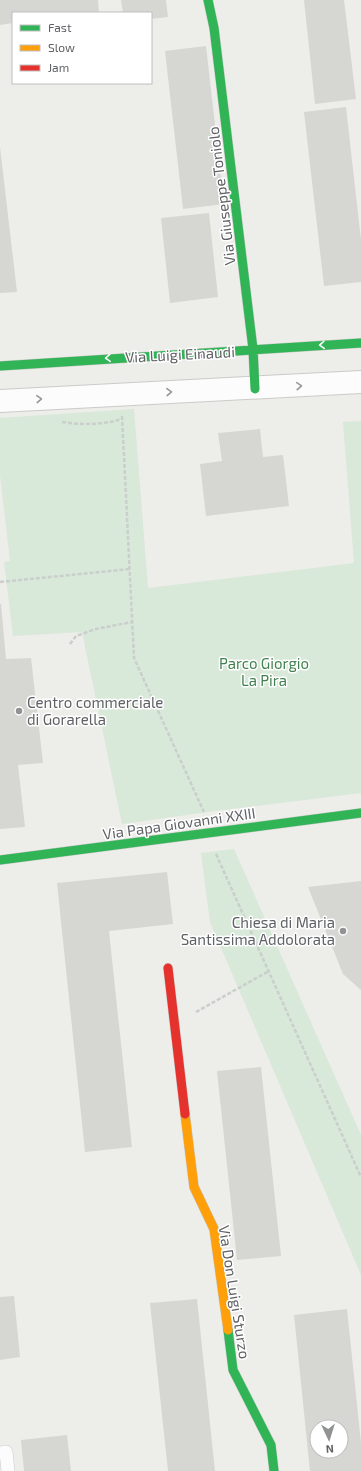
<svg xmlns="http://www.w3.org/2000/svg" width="361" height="1471" viewBox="0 0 361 1471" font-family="'Exo 2',sans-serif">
  <rect width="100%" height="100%" fill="#edede9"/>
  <!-- green -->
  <path fill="#d8e8d9" d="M134,409L148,588L354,563L343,422L361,421V793L215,811L122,824L82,632L13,636L4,562L10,561L0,475V418Z
    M234,849L361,1135V1275L210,922L201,853Z"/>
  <!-- building -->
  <path fill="#d6d6d3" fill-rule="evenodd" d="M0,0H98L99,13H13V23L0,25Z
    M121,0H166L168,17L151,19V13H123Z
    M304,0H344L356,99L315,104Z
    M206,46L224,204L183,209L165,51Z
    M346,107L361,240V282L324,286L304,112Z
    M0,147L17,292L0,293Z
    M209,213L218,297L170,303L161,218Z
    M260,429L263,457L283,455L289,506L206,516L200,464L222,461L218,433Z
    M0,604H1L6,659L31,658L43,763L18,765L25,827L0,829Z
    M167,872L173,924L109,931L132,1147L85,1152L57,883Z
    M361,881V990L343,974L308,887Z
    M261,1067L281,1256L237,1260L217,1071Z
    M14,1296L20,1357L0,1360V1297Z
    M197,1299L215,1471H168L150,1303Z
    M347,1309L361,1443V1471H310L294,1315ZM317,1427H341V1451H317Z
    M67,1435L71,1471H24L21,1440Z"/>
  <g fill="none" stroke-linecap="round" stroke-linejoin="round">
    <defs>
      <path id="lane" d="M0,1453L6,1452L8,1471"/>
      <path id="street" d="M0,401L361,382"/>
      <path id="fast" d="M208,0L214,28L253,349L255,389
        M0,366L361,343
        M0,860L361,813
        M228,1330L233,1370L271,1445L274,1471"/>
      <path id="slow" d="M185,1114L194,1187L214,1229L228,1330"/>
      <path id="jam" d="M168,968L185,1114"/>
    </defs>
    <!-- lane casing -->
    <use href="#lane" stroke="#cbcbca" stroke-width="14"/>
    <!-- street casing -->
    <use href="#street" stroke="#cbcbca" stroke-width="24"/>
    <!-- fast casing -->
    <use href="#fast" stroke="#c9c9c9" stroke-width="10"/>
    <!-- slow casing -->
    <use href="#slow" stroke="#c9c9c9" stroke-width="10"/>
    <!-- jam casing -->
    <use href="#jam" stroke="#c9c9c9" stroke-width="10"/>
    <!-- path -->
    <path stroke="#cacecc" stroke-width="2.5" stroke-dasharray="4 2" stroke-linecap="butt" d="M122,416L134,658L204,812
      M62,422C82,425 102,425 122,419
      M0,582L130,569
      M70,644L76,636L96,629L132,622
      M216,854L361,1177
      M196,1012L269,971"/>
    <!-- lane -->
    <use href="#lane" stroke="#fcfcfc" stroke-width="13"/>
    <!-- street -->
    <use href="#street" stroke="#fcfcfc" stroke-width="22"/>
    <!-- fast -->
    <use href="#fast" stroke="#30b455" stroke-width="9"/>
    <!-- slow -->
    <use href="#slow" stroke="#ff9f0a" stroke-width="9"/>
    <!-- jam -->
    <use href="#jam" stroke="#e5322d" stroke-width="9"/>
  </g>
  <!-- one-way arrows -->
  <defs><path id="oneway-chevron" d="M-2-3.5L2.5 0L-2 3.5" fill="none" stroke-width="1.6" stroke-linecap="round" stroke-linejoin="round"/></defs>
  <g stroke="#fff">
    <use href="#oneway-chevron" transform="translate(322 345) rotate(176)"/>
    <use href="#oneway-chevron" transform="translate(108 358) rotate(176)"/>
  </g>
  <g stroke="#96979a">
    <use href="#oneway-chevron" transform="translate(299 386) rotate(-4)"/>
    <use href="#oneway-chevron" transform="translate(169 392) rotate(-3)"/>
    <use href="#oneway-chevron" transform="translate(39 399) rotate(-3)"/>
  </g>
  <!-- markers -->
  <g fill="#919293" stroke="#fff" stroke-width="1.5">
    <circle cx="19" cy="711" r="4"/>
    <circle cx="343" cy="931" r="4"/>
  </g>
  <g text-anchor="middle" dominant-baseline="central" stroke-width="3" stroke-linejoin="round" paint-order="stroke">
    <!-- street labels -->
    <g font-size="15" fill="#5f6165" stroke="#fff">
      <text transform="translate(221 196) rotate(-97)">Via Giuseppe Toniolo</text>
      <text transform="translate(180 354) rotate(-3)">Via Luigi Einaudi</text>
      <text transform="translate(179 823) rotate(-8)">Via Papa Giovanni XXIII</text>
      <text transform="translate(235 1292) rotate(81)">Via Don Luigi Sturzo</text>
    </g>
    <!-- park labels -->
    <g font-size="15" fill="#42814f" stroke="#fff">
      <text x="264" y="663">Parco Giorgio<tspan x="264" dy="17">La Pira</tspan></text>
    </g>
    <!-- poi labels -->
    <g font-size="15" fill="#5f6165" stroke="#fff" text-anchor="start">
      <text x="27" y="702">Centro commerciale<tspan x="27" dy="17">di Gorarella</tspan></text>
      <text x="335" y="922" text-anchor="end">Chiesa di Maria<tspan x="335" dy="17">Santissima Addolorata</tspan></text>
    </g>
  </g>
  <!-- legend -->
  <rect x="12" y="12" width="140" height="72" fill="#ffffff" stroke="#bfc0c1"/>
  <rect x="20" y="25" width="20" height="6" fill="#30b455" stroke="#bfc0c1"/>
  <text x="48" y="32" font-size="12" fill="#5f6165">Fast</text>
  <rect x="20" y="45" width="20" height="6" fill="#ff9f0a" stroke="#bfc0c1"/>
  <text x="48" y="52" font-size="12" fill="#5f6165">Slow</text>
  <rect x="20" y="65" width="20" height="6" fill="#e5322d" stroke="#bfc0c1"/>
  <text x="48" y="72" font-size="12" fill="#5f6165">Jam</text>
  <!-- north arrow -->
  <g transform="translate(329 1439) rotate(176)"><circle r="19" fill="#ffffff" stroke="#bfc0c1"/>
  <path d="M0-3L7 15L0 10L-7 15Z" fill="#919293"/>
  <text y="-6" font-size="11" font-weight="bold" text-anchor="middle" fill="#5f6165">N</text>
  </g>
</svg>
